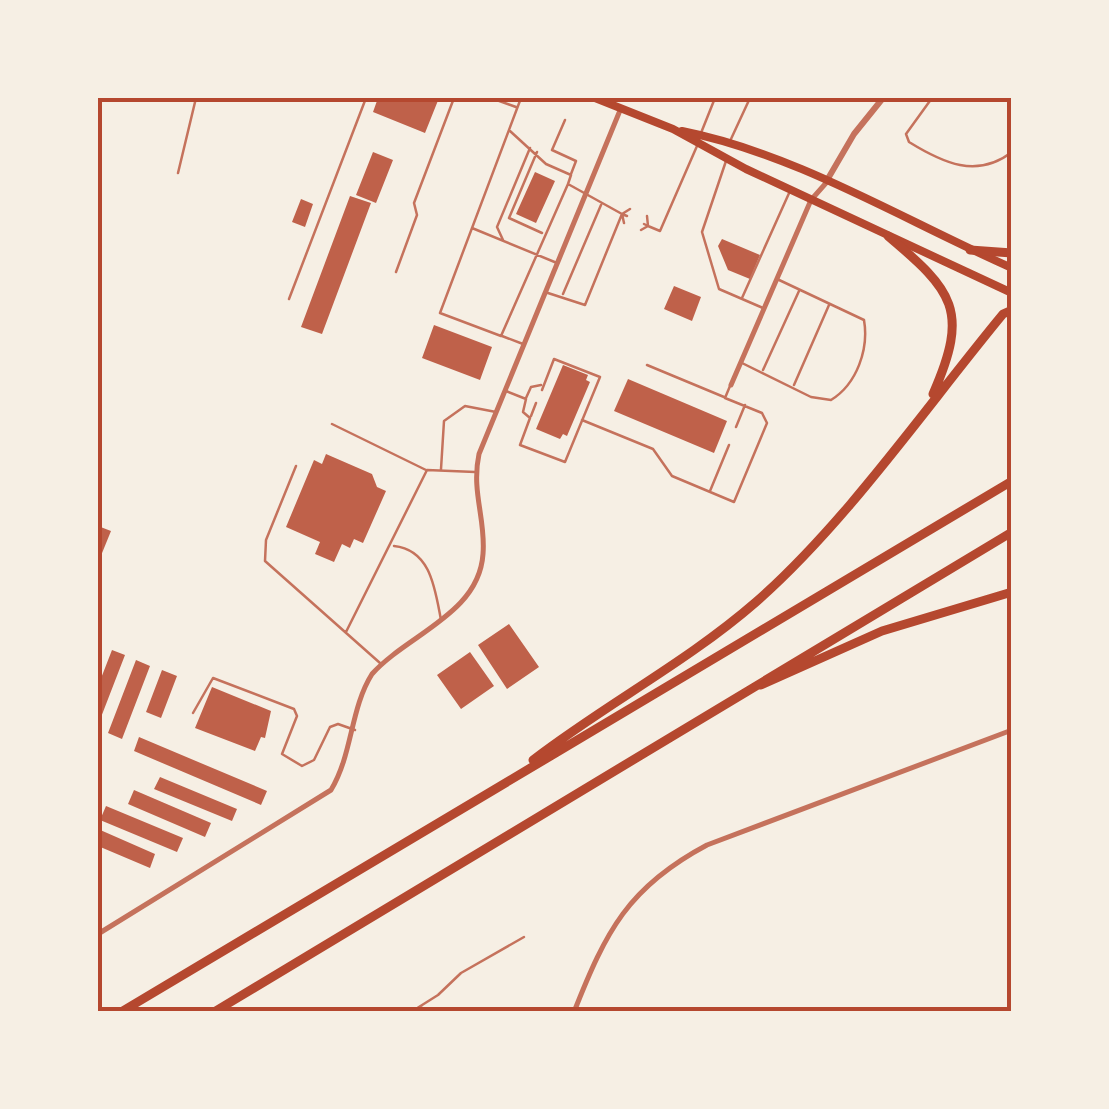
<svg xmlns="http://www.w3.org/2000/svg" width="1109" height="1109" viewBox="0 0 1109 1109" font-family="'DM Sans',sans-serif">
  <rect width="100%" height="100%" fill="#f6efe4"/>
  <!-- building -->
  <path fill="#bf614a" d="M378,98H439L425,133L373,112Z
    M373,152L393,160L376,203L356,195Z
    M535,172L555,181L536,223L516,214Z
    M350,196L371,203L322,334L301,327Z
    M301,199L313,204L305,227L292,222Z
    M722,239L760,255L750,279L728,270L718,246Z
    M674,286L701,297L692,321L664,309Z
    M434,325L492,347L480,380L422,358Z
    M563,365L588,375L586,380L590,382L567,436L563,434L560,439L536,429Z
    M628,379L727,421L714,453L614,411Z
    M326,454L372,474L377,487L386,491L363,543L354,539L350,548L342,544L334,562L315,554L320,542L286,527L314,460L322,464Z
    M98,526L111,531L98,563Z
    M509,624L539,667L507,689L478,645Z
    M112,650L125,655L98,725V686Z
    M470,652L494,686L461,709L437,675Z
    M136,660L150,666L122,739L108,733Z
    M162,670L177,676L161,718L146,712Z
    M212,687L271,711L265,738L261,737L255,751L195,728Z
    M139,737L267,791L261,805L134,751Z
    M160,777L237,809L232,821L154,789Z
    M134,790L211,823L205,837L128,804Z
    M106,806L183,838L177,852L100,820Z
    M98,829L155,854L150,868L98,846Z"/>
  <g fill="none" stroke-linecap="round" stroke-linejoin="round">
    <!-- service -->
    <path stroke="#c5725c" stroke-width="2.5" d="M491,98L516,107
      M521,98L440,313L501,336L568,184L622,214
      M932,98L906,134L909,142C943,163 977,179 1012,152
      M565,120L552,150L576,161L571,174
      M510,131L546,164L571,175L568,184
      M701,133L715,98
      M731,139L750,98
      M537,152L509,218L542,233
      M726,161L702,232L719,289L763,308
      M178,173L196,98
      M624,223L622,214L627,216
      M644,224L648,226L647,216
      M472,228L557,263
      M641,230L648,226L660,231L697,146
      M503,240L497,227L530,148
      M396,272L417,215L414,203L454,98
      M548,293L585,305L622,214L630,209
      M563,294L601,205
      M742,298L790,191
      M289,299L366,98
      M502,336L523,344
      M742,363L811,397L831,400C857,384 869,349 864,320L777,279
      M647,365L724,397
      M763,370L799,291
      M794,385L829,305
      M506,391L526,399L523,412L530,418L520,445L565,462L600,377L554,359L542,390
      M526,398L531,387L541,385
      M531,416L536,403
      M582,420L653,449L672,476L734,502L767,423L762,413L725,398L730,386
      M332,424L426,470
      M736,427L745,405
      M296,466L266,540L265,561L380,663
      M441,469L444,421L465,406L496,412
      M710,491L729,445
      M394,546C431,550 435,589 441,620
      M346,632L427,470L475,472
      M193,713L213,678L294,709L297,716L282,754L302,766L314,760L330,727L338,724L355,730
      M422,1008L435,1012
      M411,1012L438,995L461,973L524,937"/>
    <!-- minor -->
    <path stroke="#c5725c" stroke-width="5" d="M731,385L811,200L826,183
      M98,934L331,790C353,753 350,709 372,674C408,634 479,614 483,554C486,519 471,492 479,454L621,108
      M574,1012C606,931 628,887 707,845L1012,730"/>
    <!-- tertiary -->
    <path stroke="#c5725c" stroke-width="6" d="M826,182L854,134L883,98"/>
    <!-- primary -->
    <path stroke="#b5482f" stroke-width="8" d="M595,98L673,129L746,169L1012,293
      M682,131C797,154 905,221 1012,268"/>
    <!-- motorway -->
    <path stroke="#b5482f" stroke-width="9" d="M888,236C953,291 970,310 933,394
      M970,250L1012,253
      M761,685L882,631L1012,592
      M533,760C606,704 687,662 756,602C846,523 926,407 1003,314L1012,310
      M121,1012L1012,481
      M214,1012L1012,532"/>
  </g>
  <!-- border -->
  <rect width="1109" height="1109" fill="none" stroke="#f6efe4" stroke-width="200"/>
  <rect x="100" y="100" width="909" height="909" fill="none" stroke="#b5482f" stroke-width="4"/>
</svg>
